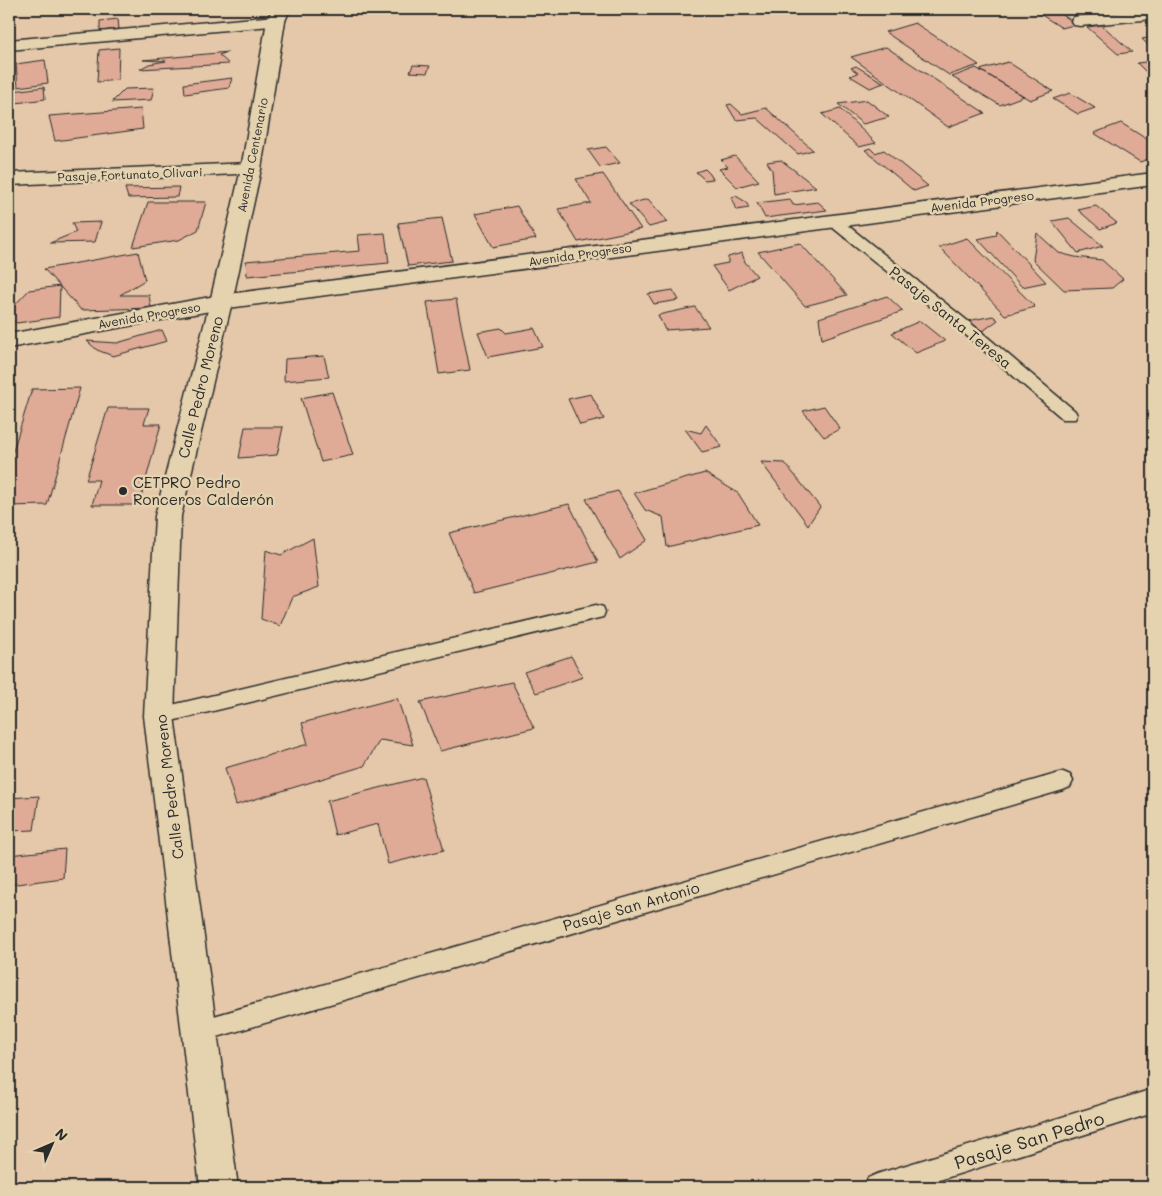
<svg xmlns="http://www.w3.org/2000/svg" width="1162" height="1196" viewBox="0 0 1162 1196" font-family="Mali,sans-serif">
  <rect width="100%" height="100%" fill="#e4c8a9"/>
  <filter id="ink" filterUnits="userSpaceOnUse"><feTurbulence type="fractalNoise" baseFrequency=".02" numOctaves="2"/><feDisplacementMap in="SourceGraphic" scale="10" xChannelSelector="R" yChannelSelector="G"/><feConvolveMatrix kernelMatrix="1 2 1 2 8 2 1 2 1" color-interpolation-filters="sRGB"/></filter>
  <g filter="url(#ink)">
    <!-- building -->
    <path fill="#dfaa96" stroke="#2b2b2b" d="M154,9H240L153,14Z
      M1032,9H1053L1077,24L1062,28Z
      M1086,9H1129L1130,10L1084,16L1077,10Z
      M118,19L119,29L100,31V21Z
      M915,23L979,65L949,75L885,32Z
      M1102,25L1132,52L1118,54L1087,27Z
      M1153,37V50L1142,39Z
      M886,47L985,113L948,127L851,57Z
      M119,48L118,80L97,82L99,50Z
      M228,52L219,55L229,64L140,69L149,64L166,61L143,60Z
      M9,58H11L13,91L44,87L45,99L9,104Z
      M45,60L48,83L18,87L16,64Z
      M1153,61V73H1147L1137,63Z
      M1008,62L1053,91L1030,100L980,70Z
      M413,65L430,66L427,73L410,72Z
      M856,66L884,83L870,88L850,76L858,73L851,68Z
      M976,68L1024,96L1000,105L952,77Z
      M232,78L229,88L185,94L184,84Z
      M154,88L151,100L112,102L125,89Z
      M1070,93L1095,108L1078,114L1053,99Z
      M867,100L889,117L863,124L838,104Z
      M731,104L742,114L766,108L813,150L798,154L757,118L736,120L727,105Z
      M141,109L143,129L55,141L49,116Z
      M840,109L876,143L859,147L822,114Z
      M1121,123L1153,143V157L1140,162L1094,133Z
      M606,147L620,163L600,167L588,150Z
      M870,148L875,153L884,150L928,186L914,191L865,150Z
      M735,156L759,181L737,187L719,169L728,167L721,160Z
      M781,160L816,187L774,194L772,170L767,162Z
      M705,169L710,174L713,179L705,180L696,172Z
      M603,174L641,229L578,242L558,209L591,203L576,179Z
      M179,187L177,197L128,198L125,188Z
      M736,196L746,202L749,208L736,210L731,197Z
      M648,199L668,222L649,227L629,204Z
      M790,199L793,205L818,202L827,210L765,218L757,203Z
      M148,202H206L198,230L179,240L133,247Z
      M517,206L536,239L493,247L475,214Z
      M1096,206L1117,223L1100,229L1078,210Z
      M442,218L452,261L408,266L398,223Z
      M1069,218L1103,246L1078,253L1052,221Z
      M101,222L95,242L50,243L76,232L72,223Z
      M997,230L1032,267L1046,282L1022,287L978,239L996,235Z
      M385,233L389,263L247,276L246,261L360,251L358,235Z
      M1037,233L1059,253L1075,257L1102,260L1123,279L1112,288L1064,290L1033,260Z
      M967,238L1035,307L1005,315L939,247Z
      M800,243L847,295L805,306L758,252Z
      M138,252L145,280L120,295H149L151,308L81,310L44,269Z
      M742,253L745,262L757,276L729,290L712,266L728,263V257Z
      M60,286L59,317L17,323L9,319V311L29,290Z
      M673,290L679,300L654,304L648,294Z
      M887,296L903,311L822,339L819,318Z
      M456,299L470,370L439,374L427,302Z
      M695,307L709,327L665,330L658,315Z
      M993,316L998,320L983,331L967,321Z
      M920,321L945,341L916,353L892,333Z
      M501,328L506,333L534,328L543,347L488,357L478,332Z
      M162,330L167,341L113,356L97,350L87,341L117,343Z
      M324,356L329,377L284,381L285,359Z
      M80,388L47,505L9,506V464L32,389Z
      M332,392L353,455L321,462L301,398Z
      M591,394L604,419L580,425L568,399Z
      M824,406L840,429L824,437L803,411Z
      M108,408H149L144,424H161L139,505H92L99,480H86Z
      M706,425L722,447L702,452L685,429L701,433Z
      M245,427H283L277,455L239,458Z
      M761,462L785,463L820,507L808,525Z
      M705,473L738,493L758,525L667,547L663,517L645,510L634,493Z
      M618,491L647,540L620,559L586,499Z
      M569,504L598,562L474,593L449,533Z
      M313,538L319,587L292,597L280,626L261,619L266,550L281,555Z
      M571,656L583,677L536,693L524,672Z
      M512,682L534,728L440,751L420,702Z
      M397,698L413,745L380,740L364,766L236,805L225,768L308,744L302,723Z
      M423,777L444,850L388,864L378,824L335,835L327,801Z
      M39,796L34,830L9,831V798Z
      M65,849L63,878L9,885V855Z"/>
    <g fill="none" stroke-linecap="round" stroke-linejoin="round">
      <defs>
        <path id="lane" d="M832,216L837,217L979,330L1075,411L1077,415L1075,419H1063L967,336L827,223L825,220L827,217Z
          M596,605L603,607L605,612L603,617L159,724L152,722L149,716L152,710L159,708Z
          M1063,772L1070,775L1073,781L1070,787L1063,790L200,1042L192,1039L188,1031L192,1023L200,1020Z
          M1153,1089V1113L917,1187H864L868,1178L877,1174Z"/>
        <path id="street" d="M1153,9V19L1080,26L1074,25L1071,21L1074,17L1080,16Z
          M276,16L282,17L285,21L282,25L9,50V40Z
          M251,163L258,165L261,169L258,173L9,185V173Z
          M1153,173V185L221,309L9,348V334L221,295Z"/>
        <path id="secondary" d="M272,9H290L285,21L261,169L232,302L181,516L174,716L238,1187H200L144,716L155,516L210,302L241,169L267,21Z"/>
      </defs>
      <!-- lane casing -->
      <use href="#lane" stroke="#2b2b2b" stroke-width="3"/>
      <!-- street casing -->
      <use href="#street" stroke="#2b2b2b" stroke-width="3"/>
      <!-- secondary casing -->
      <use href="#secondary" stroke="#2b2b2b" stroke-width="3"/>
      <!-- lane -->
      <use href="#lane" fill="#e5d3b0" fill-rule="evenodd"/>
      <!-- street -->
      <use href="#street" fill="#e5d3b0" fill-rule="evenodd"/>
      <!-- secondary -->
      <use href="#secondary" fill="#e5d3b0" fill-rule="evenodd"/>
    </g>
  </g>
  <!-- markers -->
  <circle fill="#2b2b2b" stroke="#e5d3b0" stroke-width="2" cx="123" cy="491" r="5"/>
  <g text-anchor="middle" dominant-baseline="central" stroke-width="5" stroke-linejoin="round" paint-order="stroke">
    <!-- far-street labels -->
    <g font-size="12" fill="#2b2b2b" stroke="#e5d3b0">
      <text transform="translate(252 155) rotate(-79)">Avenida Centenario</text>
      <text transform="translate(130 174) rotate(-2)">Pasaje Fortunato Olivari</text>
      <text transform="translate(982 201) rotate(-7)">Avenida Progreso</text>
      <text transform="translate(580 254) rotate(-8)">Avenida Progreso</text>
      <text transform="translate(149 315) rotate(-10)">Avenida Progreso</text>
    </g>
    <!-- street labels -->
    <g font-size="15" fill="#2b2b2b" stroke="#e5d3b0">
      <text transform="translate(951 317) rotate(39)">Pasaje Santa Teresa</text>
      <text transform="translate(200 387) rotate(-76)">Calle Pedro Moreno</text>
      <text transform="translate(169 787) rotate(-97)">Calle Pedro Moreno</text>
      <text transform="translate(631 906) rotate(-16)">Pasaje San Antonio</text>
    </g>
    <!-- poi labels -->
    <g font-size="15" fill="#2b2b2b" stroke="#e5d3b0" text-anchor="start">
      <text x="133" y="482">CETPRO Pedro<tspan x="133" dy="17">Ronceros Calderón</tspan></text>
    </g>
    <!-- near-street labels -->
    <g font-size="18" fill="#2b2b2b" stroke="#e5d3b0">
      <text transform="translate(1029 1140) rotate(-17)">Pasaje San Pedro</text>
    </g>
  </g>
  <!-- margin -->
  <rect width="1162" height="1196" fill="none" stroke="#e5d3b0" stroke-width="30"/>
  <rect x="15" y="15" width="1132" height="1166" fill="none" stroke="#2b2b2b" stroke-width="2" filter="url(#ink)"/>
  <!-- north arrow -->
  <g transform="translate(52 1144) rotate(45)" stroke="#e5d3b0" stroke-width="4" paint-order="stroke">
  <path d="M0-4L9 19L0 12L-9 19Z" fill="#2b2b2b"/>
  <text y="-8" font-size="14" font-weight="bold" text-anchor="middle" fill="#2b2b2b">N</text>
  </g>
</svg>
